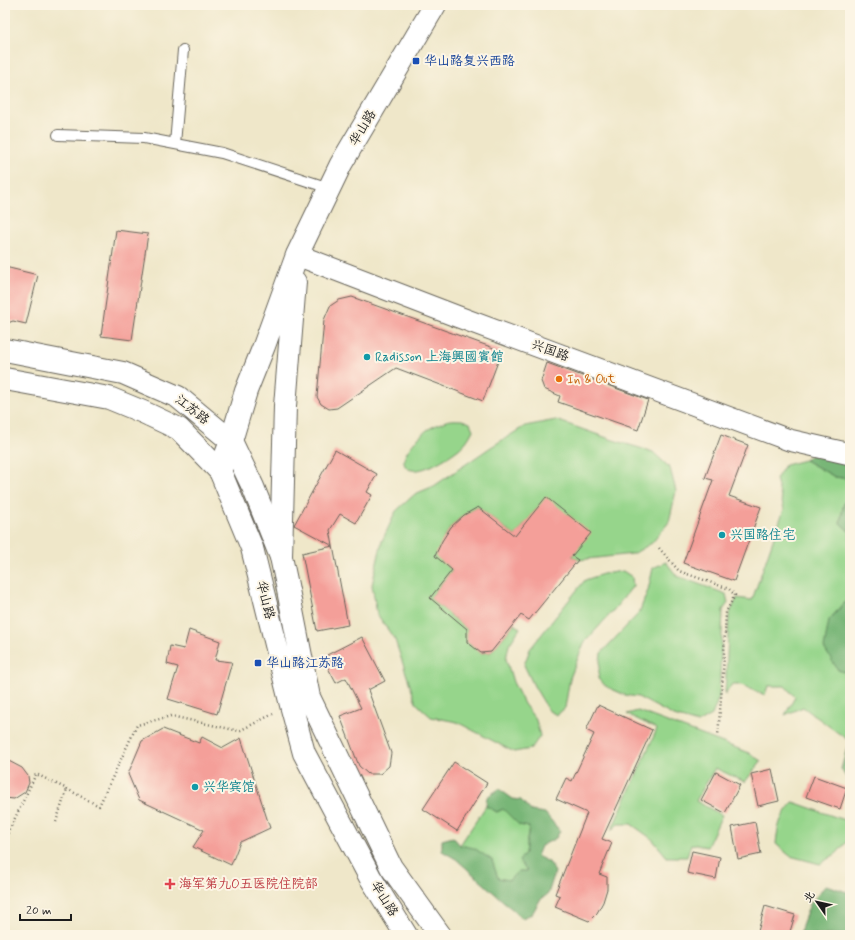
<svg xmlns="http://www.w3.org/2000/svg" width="855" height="940" viewBox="0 0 855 940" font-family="Mynerve,'LXGW WenKai TC',sans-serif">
  <rect width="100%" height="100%" fill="#fcf5e5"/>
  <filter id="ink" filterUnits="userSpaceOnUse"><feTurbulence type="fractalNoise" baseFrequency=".025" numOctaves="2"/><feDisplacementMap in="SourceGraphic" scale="8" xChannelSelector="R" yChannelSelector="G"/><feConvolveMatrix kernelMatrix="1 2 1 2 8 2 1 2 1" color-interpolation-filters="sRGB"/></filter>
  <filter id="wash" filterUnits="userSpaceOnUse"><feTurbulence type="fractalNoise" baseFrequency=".012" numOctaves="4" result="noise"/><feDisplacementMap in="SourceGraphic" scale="16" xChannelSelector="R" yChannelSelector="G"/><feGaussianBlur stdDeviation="0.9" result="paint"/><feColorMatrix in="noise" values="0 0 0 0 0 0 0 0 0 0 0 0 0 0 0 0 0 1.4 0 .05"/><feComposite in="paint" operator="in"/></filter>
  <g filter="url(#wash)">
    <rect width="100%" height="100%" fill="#efe7c9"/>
    <!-- green -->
    <path fill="#96d58b" stroke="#597854" d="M462,420L470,423L473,430C469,438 464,446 456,451C447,458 416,478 406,467C397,457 420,436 427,430C432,427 438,424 444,422C449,419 456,420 462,420Z
      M556,420L613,440L653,452L670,468L676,491L669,522L652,543L633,554L578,560L572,556L590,533L546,498L515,536L478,507C453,520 446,531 436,556L452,570L430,598L467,629V642L481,653L491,652L514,624L520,628L509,645L506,659L513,682L524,704L536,720L540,736L531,749L514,752L457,722L431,717L416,703L395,640L377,614L372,585L382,541L396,511L415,494L434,486L491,447L525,426Z
      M805,460L835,477L850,479V500L844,503L840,523L850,532V597L829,620L838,670L850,674L849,741L803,707L785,715L795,697L785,686H768L765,695L739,684H732L725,695L729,615L737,598L752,600L784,509L776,479L785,465Z
      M666,562L677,576L726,594L728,603L723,610L719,697L712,715L698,723L674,716L638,697L625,695L607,687L598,679L601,653L639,613L648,590L653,568Z
      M623,571L632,577L633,586L612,612L584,643L570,678L565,708L557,715L549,711L534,686L524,665L530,649L585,580L603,574Z
      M638,711L747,752L761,761L745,782L715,768L696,801L722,815L707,847L691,844L687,857H667L652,839L631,824H618L611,831L657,729L627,714Z
      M793,802L847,821L850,838L837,853L820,864L790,856L776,844C778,824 780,817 793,802Z
      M486,806L497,812L503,809L519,825L529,827L525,853L527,872L518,871L509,881L498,878L491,860L460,845Z"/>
    <!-- forest -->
    <path fill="#78b677" stroke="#4a694a" d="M811,455L850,464V479L835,477L805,460Z
      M850,501V532L840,523L844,503Z
      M850,597V674L838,670L824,648L829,620Z
      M849,741H850V784L841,769Z
      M499,789L513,799L521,800L531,811L545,813L560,831L556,838L541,846L537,856L549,862L555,872L548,894L540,900L532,914L522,918L456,859L442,851V840L453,837L460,845L474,848L492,860L498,878L509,880L518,871H527L519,861L525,853L529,827L519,825L503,809L497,812L486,806L487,797Z
      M826,885L850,893V935H800L802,925L810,904Z"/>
    <g id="blocks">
      <!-- building -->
      <path fill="#f49f99" d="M116,230L148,234L132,340L101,336Z
        M5,267L38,275L26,324L13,321L5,324Z
        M352,297L502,351L483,401L396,368L337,408L329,409L321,404L317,397L324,320L330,306L339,300Z
        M547,363L648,400L638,430L558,402L560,396L544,389L541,381Z
        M721,435L748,445L729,496L761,507L734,581L683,563L713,480L705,478Z
        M335,450L377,474L367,492L372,495L356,523L340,514L330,530L333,546L294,525Z
        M546,497L591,533L572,556L578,560L529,620L521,615L491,652L481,653L467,642V629L430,598L452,570L435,556L442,541L451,527L464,515L478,507L515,536Z
        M333,546L348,625L317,631L302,553Z
        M189,630L220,641L215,660L232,662L217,714L168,699L178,667L167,664L170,646L184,649Z
        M362,637L385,681L368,690L391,753L389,766L380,774H368L359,766L340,716L361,708L346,678L336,683L327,666L332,664L327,655Z
        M598,705L652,730L602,839L612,843L599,874L607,877V889L603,902L597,913L589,921L555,907L560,896L555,894L587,813L556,799L566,778L572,781L594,734L586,730Z
        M163,729L199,743L202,737L223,748L241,738L270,828L240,842L231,865L193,847L204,830L139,800L128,774L142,741Z
        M5,759L22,768L28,776L29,783L25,792L14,799L5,798Z
        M454,762L487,783L457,831L423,809Z
        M772,769L779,801L758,806L751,774Z
        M716,772L740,785L725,813L701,800Z
        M814,776L847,788L840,809L806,797Z
        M755,822L761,854L738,859L732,827Z
        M692,851L720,857L716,879L687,873Z
        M765,906L795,915L789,935H757Z"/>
    </g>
  </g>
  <g filter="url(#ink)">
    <use href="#blocks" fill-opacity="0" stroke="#666359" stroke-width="1"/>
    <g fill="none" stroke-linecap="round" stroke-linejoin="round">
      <defs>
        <path id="lane" d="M58,135L144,138L222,153L329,188
          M175,144L183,50"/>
        <path id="street" d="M297,255L456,316L789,440L850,454"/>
        <path id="secondary" d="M220,471L231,441L246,391L264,346L297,255L341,164L435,5
          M281,557L285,406L295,282"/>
        <path id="primary" d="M5,350L123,373L178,397L231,441L253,487L281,557L287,585L309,697L391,867L440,935
          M5,379L109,398L143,412L179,429L220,471L252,548L291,705L304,753L370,877L406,935"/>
      </defs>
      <!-- lane casing -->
      <use href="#lane" stroke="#666359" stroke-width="12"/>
      <!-- street casing -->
      <use href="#street" stroke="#666359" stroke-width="23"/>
      <!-- secondary casing -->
      <use href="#secondary" stroke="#666359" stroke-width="24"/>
      <!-- primary casing -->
      <use href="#primary" stroke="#666359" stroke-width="24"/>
      <!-- path -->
      <path stroke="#666359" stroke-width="2.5" stroke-dasharray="1 3" stroke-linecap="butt" d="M659,548L679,571L729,589L735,595L726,612L723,673L718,736
        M56,822L67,789
        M6,837L36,774L67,789L99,806L137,725L171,716L239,731L273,714"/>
      <!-- lane -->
      <use href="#lane" stroke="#fff" stroke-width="10"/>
      <!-- street -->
      <use href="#street" stroke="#fff" stroke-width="21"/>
      <!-- secondary -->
      <use href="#secondary" stroke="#fff" stroke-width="22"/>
      <!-- primary -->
      <use href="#primary" stroke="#fff" stroke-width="22"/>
    </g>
  </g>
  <!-- markers -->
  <g fill="#1a4fb4" stroke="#fcf5e5" stroke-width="1.5">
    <rect x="412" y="57" width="8" height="8" rx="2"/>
    <rect x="254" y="659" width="8" height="8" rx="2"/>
  </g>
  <g fill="#0f9aa8" stroke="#fcf5e5" stroke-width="1.5">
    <circle cx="367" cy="357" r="4"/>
    <circle cx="722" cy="535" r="4"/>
    <circle cx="195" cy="787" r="4"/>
  </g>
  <circle fill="#e8710a" stroke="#fcf5e5" stroke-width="1.5" cx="559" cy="379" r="4"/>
  <path fill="#e0444e" stroke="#fcf5e5" stroke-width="1.5" d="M168 878h4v4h4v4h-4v4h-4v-4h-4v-4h4z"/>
  <g text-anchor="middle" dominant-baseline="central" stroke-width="4" stroke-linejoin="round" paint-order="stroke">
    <!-- transit labels -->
    <g font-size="13" fill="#164399" stroke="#fcf5e5" text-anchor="start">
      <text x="424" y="61">华山路复兴西路</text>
      <text x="266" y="663">华山路江苏路</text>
    </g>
    <!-- street labels -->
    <g font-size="13" fill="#1c1c1c" stroke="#fcf5e5">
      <text transform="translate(363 128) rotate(-59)">华山路</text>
      <text transform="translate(550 351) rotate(20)">兴国路</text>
      <text transform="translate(192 410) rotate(38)">江苏路</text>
      <text transform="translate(265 600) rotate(76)">华山路</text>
      <text transform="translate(384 899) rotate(58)">华山路</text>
    </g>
    <!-- culture labels -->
    <g font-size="13" fill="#0d838f" stroke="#fcf5e5" text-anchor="start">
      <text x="375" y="357">Radisson 上海興國賓館</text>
      <text x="730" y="535">兴国路住宅</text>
      <text x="203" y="787">兴华宾馆</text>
    </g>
    <!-- food labels -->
    <g font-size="13" fill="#c56008" stroke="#fcf5e5" text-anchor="start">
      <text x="567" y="379">In &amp; Out</text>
    </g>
    <!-- health labels -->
    <g font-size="13" fill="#be3a42" stroke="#fcf5e5" text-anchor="start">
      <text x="179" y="884">海军第九O五医院住院部</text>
    </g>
  </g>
  <!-- margin -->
  <rect width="855" height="940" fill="none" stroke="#fcf5e5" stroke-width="20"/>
  <!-- north arrow -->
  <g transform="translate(817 902) rotate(304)" stroke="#fcf5e5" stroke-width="3" paint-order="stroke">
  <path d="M0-3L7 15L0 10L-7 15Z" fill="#1c1c1c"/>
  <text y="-6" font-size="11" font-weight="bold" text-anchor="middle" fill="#1c1c1c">北</text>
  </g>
  <!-- scale -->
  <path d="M20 914v6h51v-6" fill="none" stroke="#1c1c1c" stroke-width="2"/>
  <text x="26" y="914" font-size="12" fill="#1c1c1c" stroke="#fcf5e5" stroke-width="3" paint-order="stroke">20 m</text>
</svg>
